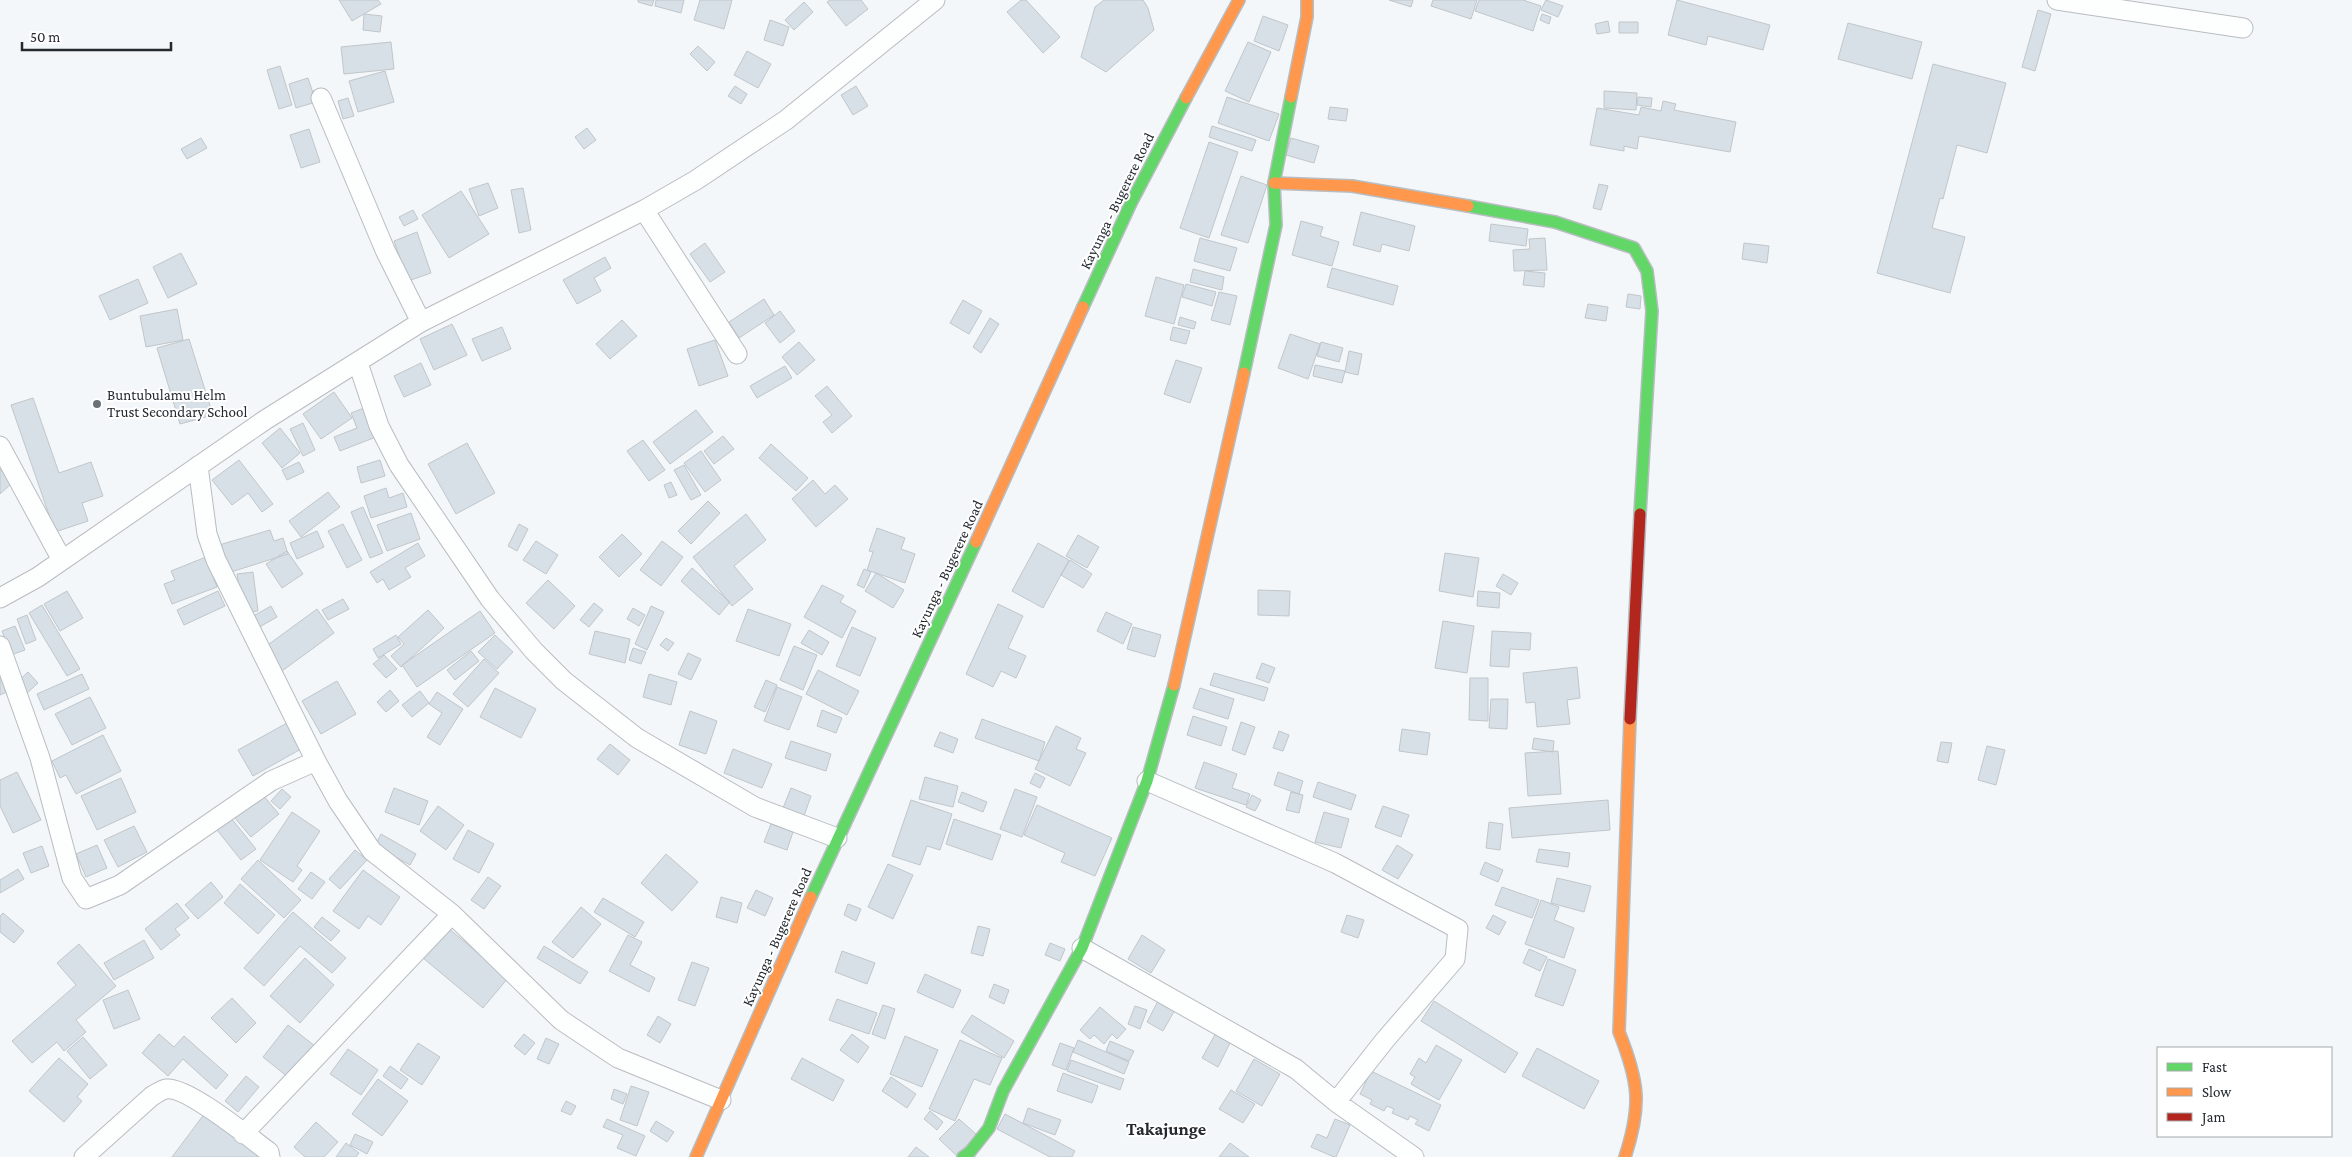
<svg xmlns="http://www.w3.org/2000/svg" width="2352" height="1157" viewBox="0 0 2352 1157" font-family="'Crimson Pro',serif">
  <rect width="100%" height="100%" fill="#f3f7fa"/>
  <!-- building -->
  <path fill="#d8e0e7" stroke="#c0c6ca" d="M339,0H378L381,4L352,21Z
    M638,0H654L652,6L638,2Z
    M656,0H684L681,13L655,6Z
    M700,0H732L724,29L694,20Z
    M830,0H861L868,9L846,26L827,2Z
    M1021,0H1026L1060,37L1043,53L1007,12Z
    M1104,0H1143L1148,8L1154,30L1106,72L1081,57L1095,7Z
    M1389,0H1413L1411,7Z
    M1433,0H1477L1471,19L1431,6Z
    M1479,0H1523L1541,6L1533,31L1475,11Z
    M1546,0L1563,6L1558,17L1541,10Z
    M1677,0L1770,25L1763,50L1708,36L1706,45L1668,35Z
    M804,2L813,12L794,30L785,20Z
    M2038,10L2051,14L2035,71L2022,67Z
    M364,14L382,16L380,32L363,30Z
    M1542,14L1551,17L1549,24L1540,20Z
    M1263,16L1288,25L1279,51L1254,41Z
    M770,20L789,27L783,46L764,40Z
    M1608,21L1610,32L1597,34L1595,24Z
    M1619,22H1638V33H1619Z
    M1848,23L1922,42L1912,79L1838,59Z
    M391,42L394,69L344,74L341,47Z
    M1248,42L1271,52L1249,102L1225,91Z
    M698,46L715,62L707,71L690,54Z
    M747,51L771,64L758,88L734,75Z
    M1933,64L2006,83L1987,153L1957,145L1943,199L1940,198L1932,228L1965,237L1950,293L1877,273Z
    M280,66L292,105L279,109L267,70Z
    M385,71L394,102L358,112L349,81Z
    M308,78L316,102L296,108L289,84Z
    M735,86L747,94L741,104L728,96Z
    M856,86L868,106L853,115L841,95Z
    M1604,91L1637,93L1636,110L1604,108Z
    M1227,97L1279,114L1269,141L1218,123Z
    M1638,97L1652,98L1651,107L1637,105Z
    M348,98L354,116L343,119L338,101Z
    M1663,101L1676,104L1674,110L1736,122L1730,152L1639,136L1637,149L1624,146V151L1590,145L1597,108L1639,115L1641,107L1661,111Z
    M1330,107L1348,109L1346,121L1328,119Z
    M1212,126L1256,140L1252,151L1209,137Z
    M587,128L596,140L584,149L575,137Z
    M309,129L320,162L301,168L290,135Z
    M201,138L207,148L187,159L181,149Z
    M1291,138L1319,146L1314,163L1286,155Z
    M1209,142L1238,152L1209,238L1180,228Z
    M1241,176L1267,185L1248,243L1221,235Z
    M488,183L498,208L479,216L469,189Z
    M1599,184L1608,186L1601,210L1593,208Z
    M523,188L531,230L519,233L511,190Z
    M461,191L489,234L449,258L422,215Z
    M413,210L418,219L404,226L399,217Z
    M1361,212L1415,226L1409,251L1382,244L1380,252L1353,245Z
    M1301,221L1323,227L1320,236L1339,242L1332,266L1292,255Z
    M1491,224L1528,229L1526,246L1489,241Z
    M417,232L431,273L408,281L394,241Z
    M1200,238L1237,248L1230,271L1194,261Z
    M1545,238L1547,270L1514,271L1513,250L1530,249L1529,239Z
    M705,243L725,272L710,282L690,254Z
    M1744,243L1769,246L1767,263L1742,259Z
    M181,253L197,284L168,298L153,267Z
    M605,257L611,268L594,278L601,291L577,304L563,280Z
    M1332,268L1398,286L1393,305L1327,287Z
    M1193,269L1224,277L1222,290L1190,282Z
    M1525,271L1545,273L1544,287L1523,285Z
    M1156,277L1184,285L1174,324L1145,316Z
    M138,279L148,303L110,320L99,296Z
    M1186,284L1216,292L1212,306L1182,297Z
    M1219,292L1237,296L1230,325L1211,320Z
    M1628,294L1641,296L1640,309L1626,307Z
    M764,299L774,315L739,338L729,322Z
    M963,300L982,311L969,334L950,323Z
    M1588,304L1608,307L1606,321L1585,318Z
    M177,309L183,340L146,347L140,316Z
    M780,311L795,331L780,343L765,323Z
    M1180,317L1196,322L1194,329L1178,325Z
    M990,318L999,324L981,353L973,347Z
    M622,320L637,336L610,359L596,344Z
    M452,324L467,355L434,370L420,339Z
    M502,327L511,349L482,361L472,339Z
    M1173,327L1190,331L1186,344L1170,340Z
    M1290,334L1320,344L1308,379L1278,368Z
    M189,339L213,415L180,424L157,348Z
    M715,340L728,376L699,386L687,349Z
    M799,342L815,360L797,375L782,357Z
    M1321,342L1343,348L1339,362L1317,356Z
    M1349,351L1362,354L1358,375L1345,372Z
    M1176,360L1202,368L1190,403L1164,394Z
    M421,363L431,385L404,397L394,376Z
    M1315,365L1345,371L1342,383L1313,376Z
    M785,366L792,378L757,398L750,386Z
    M827,386L852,416L832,433L823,422L832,415L815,396Z
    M334,392L352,418L321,439L303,414Z
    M33,398L59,473L91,462L103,496L82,503L88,521L55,532L11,405Z
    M364,408L376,437L340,451L334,437L357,428L351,413Z
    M696,410L713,432L670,464L653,442Z
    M303,423L315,450L303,456L290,429Z
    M280,428L300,453L282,468L262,443Z
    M723,436L734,449L714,464L704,451Z
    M643,440L665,470L649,481L627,451Z
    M467,443L495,493L456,514L428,464Z
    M771,444L808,478L796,491L759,458Z
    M701,451L721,480L705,492L684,463Z
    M239,460L273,504L262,512L248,493L232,505L212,480Z
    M380,460L385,476L361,483L357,467Z
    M299,462L304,472L287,480L282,470Z
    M684,465L701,495L691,500L674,470Z
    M0,469L12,483L0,494Z
    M813,480L825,494L835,485L848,499L816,527L792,499Z
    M671,482L677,495L669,498L664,485Z
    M386,488L389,498L403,493L407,507L371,518L364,496Z
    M328,492L340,507L301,537L289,521Z
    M708,501L720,513L691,544L678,531Z
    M363,507L383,553L370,558L351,512Z
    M411,513L420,539L387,551L377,525Z
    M746,514L766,540L734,566L753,589L732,606L693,557Z
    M343,524L362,560L347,568L328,531Z
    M519,524L528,529L517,551L508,546Z
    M877,528L905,538L901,549L915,554L905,583L867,570L873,552L869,551Z
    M270,530L274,541L283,538L288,554L228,573L219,545Z
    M317,531L324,547L297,559L290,543Z
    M622,534L642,554L619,577L599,557Z
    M1078,535L1099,547L1087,568L1066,556Z
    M536,541L558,555L546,574L523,560Z
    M662,541L683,557L661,586L640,570Z
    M418,543L425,556L405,568L411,577L389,590L383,579L377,583L370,572Z
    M1038,543L1069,560L1043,608L1012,591Z
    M287,551L303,574L282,588L266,564Z
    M1445,553L1479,558L1473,597L1439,591Z
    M206,557L217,587L172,604L164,584L175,580L171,571Z
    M1070,560L1092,574L1083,588L1061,575Z
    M692,568L730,602L719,615L681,581Z
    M864,569L871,572L864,588L857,585Z
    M253,572L258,611L243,613L237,574Z
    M876,573L904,590L893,608L865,591Z
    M1503,574L1518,583L1511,595L1496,586Z
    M548,580L575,606L554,629L526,603Z
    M822,585L844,596L840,602L856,611L842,638L804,617Z
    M1258,590L1290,591L1289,616L1258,615Z
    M67,591L83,618L60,631L44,604Z
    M218,591L225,606L184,625L177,610Z
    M1478,591L1500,593L1499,608L1477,606Z
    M343,599L349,609L328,620L322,610Z
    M594,603L603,610L589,627L580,620Z
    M998,604L1023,616L1008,648L1026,656L1016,678L1001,671L993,687L966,674Z
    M42,605L80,669L67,676L29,613Z
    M271,606L277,617L256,629L250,618Z
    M651,606L664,612L647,650L635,644Z
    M633,608L645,615L639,626L627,619Z
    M317,609L334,633L282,671L265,647Z
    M748,609L791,624L779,656L736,641Z
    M428,610L444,628L401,667L391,656L404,644L398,637Z
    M480,611L495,633L417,687L402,665Z
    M1106,612L1132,624L1123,644L1097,631Z
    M27,615L36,640L26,644L17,619Z
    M1443,621L1474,626L1467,673L1435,668Z
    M15,626L25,650L11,655L2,631Z
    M852,627L876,638L860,676L836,666Z
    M1133,627L1161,635L1155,657L1127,649Z
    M809,630L829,642L822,655L801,643Z
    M595,631L630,639L625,663L589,654Z
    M1492,631L1531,633L1530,650L1510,649L1509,667L1490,666Z
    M396,635L401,644L378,658L373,649Z
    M495,635L513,652L497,669L478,652Z
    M666,638L674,643L668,651L660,645Z
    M794,646L817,655L803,690L780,680Z
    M633,648L646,652L641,664L629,660Z
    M471,651L479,661L455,680L447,670Z
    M688,653L701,659L691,680L678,674Z
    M384,655L397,669L386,678L373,664Z
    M484,659L499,673L468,707L453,694Z
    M1262,663L1275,668L1269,683L1256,678Z
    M1577,667L1580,698L1567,700L1570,724L1537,727L1535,702L1526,703L1523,673Z
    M0,670L9,691L0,695Z
    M818,670L859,691L847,715L806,694Z
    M28,672L38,683L25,695L15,684Z
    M1214,673L1268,688L1264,701L1210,685Z
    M82,674L89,689L44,710L37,694Z
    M649,674L677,682L671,705L643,697Z
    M1470,678H1488V721L1469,720Z
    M766,680L777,685L765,712L754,707Z
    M337,681L356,714L321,734L302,701Z
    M777,687L802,697L789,730L764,721Z
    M495,688L536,709L521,738L480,717Z
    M1200,688L1234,699L1228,719L1193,708Z
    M390,690L399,701L386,712L377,702Z
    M420,691L429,703L412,717L402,705Z
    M437,692L463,709L440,745L427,737L442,713L429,704Z
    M90,697L106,728L72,745L55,714Z
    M1491,699H1508L1507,729L1489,728Z
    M822,710L842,718L836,733L817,726Z
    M690,711L717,721L706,754L679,745Z
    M1193,716L1227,727L1221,746L1187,735Z
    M982,719L1045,742L1039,761L975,738Z
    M1241,722L1255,727L1245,755L1232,750Z
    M287,723L301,749L253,776L238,750Z
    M1056,726L1081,738L1076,749L1086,753L1070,786L1035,769Z
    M1402,729L1430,733L1427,755L1399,751Z
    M1279,731L1289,735L1283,751L1273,748Z
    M940,732L958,739L953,753L934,746Z
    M103,735L121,771L76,794L66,775L60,778L52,761Z
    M1534,738L1554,741L1553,752L1532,749Z
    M791,741L831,754L826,771L785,758Z
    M1941,742L1952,743L1948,763L1937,761Z
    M610,744L630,760L618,775L597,759Z
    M1987,746L2005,750L1996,785L1978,780Z
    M733,749L772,764L762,788L724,773Z
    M1558,751L1561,794L1528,796L1525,753Z
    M1204,762L1237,774L1232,788L1250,794L1246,805L1195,788Z
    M17,772L41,820L13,833L0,806V780Z
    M1278,772L1303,781L1299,794L1274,785Z
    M1035,773L1045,778L1040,788L1030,783Z
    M925,777L958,786L953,807L919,799Z
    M121,778L136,812L97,830L81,796Z
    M1318,782L1356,795L1351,810L1313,797Z
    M394,788L428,801L419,825L385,812Z
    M791,788L811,796L804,816L783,808Z
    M282,789L291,797L280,809L271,801Z
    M1015,789L1037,797L1022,837L1000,829Z
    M962,792L987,802L983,812L958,802Z
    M1291,792L1303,795L1299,813L1286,810Z
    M262,794L279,814L251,837L234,817Z
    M1252,795L1261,800L1255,811L1246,807Z
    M911,800L952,814L940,850L927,846L920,865L892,856Z
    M1608,800L1610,830L1512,838L1509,808Z
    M1037,805L1112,838L1095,876L1061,862L1065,853L1024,835Z
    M438,806L464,825L446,850L420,831Z
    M1383,806L1409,815L1401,837L1375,827Z
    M292,812L320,831L297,866L302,870L293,882L260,860Z
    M1324,812L1349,819L1341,848L1315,842Z
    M231,818L256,849L241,860L217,830Z
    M954,819L1001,835L992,860L946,844Z
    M1489,822L1503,824L1500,850L1486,848Z
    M771,824L793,832L787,850L764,842Z
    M134,826L147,852L118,867L104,840Z
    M468,830L494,844L479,873L453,859Z
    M381,834L416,854L410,865L375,846Z
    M97,845L107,868L86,877L76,854Z
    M1397,845L1413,855L1398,879L1382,870Z
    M42,846L49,866L31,873L23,853Z
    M1539,849L1570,853L1568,867L1536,862Z
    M355,850L367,860L340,889L329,879Z
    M666,854L698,882L672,911L641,883Z
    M258,860L301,900L284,918L241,879Z
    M1485,862L1503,870L1498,882L1480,874Z
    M888,864L913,875L893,919L868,907Z
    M18,869L24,879L0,893V880Z
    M363,870L400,897L381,925L368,916L359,929L333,911Z
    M311,872L325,882L312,899L298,889Z
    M488,877L501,886L484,909L471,900Z
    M1557,878L1591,886L1584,912L1551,903Z
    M211,882L223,897L198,919L185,905Z
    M240,884L275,915L258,934L224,903Z
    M1502,887L1539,900L1532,918L1495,905Z
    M756,890L773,898L765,916L747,908Z
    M721,897L742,903L737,923L716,917Z
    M603,898L644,922L635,937L594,912Z
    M1541,900L1559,907L1554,920L1574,928L1564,958L1525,944Z
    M177,903L189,918L175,929L180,935L161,950L145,929Z
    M848,904L861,909L856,921L844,915Z
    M581,907L601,924L573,958L552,942Z
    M293,912L346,958L332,973L300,946L264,986L244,968Z
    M3,913L24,931L14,943L0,932V916Z
    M1347,915L1364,920L1358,938L1341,932Z
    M1493,915L1506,922L1499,935L1486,928Z
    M322,917L340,931L331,941L314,927Z
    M978,926L990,929L983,956L971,953Z
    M448,928L508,978L483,1008L423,958Z
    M628,935L642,942L630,965L655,978L649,992L609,971Z
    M1142,935L1165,950L1151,973L1128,959Z
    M144,940L154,958L114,980L104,963Z
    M1050,943L1065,949L1060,961L1045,955Z
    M79,944L116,986L76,1020L86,1032L64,1051L57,1042L32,1063L12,1041L76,985L57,963Z
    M544,946L588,972L580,984L537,958Z
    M1529,949L1547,957L1540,971L1523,963Z
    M842,951L875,963L867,984L835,972Z
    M305,958L334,985L300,1023L270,996Z
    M1548,959L1576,970L1563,1006L1535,996Z
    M692,962L709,968L695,1006L678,1000Z
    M925,974L961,990L953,1008L917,992Z
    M994,984L1009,990L1004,1004L989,997Z
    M128,990L140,1019L114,1029L103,1000Z
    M232,998L256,1023L236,1043L211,1018Z
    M837,999L877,1013L869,1034L829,1020Z
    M1159,999L1176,1008L1163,1031L1147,1022Z
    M1434,1001L1518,1053L1505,1073L1421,1021Z
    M883,1005L895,1009L885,1039L872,1034Z
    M1135,1006L1147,1010L1140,1029L1128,1024Z
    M1100,1007L1126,1029L1117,1039L1112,1034L1104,1044L1094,1035L1090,1039L1080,1030Z
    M972,1015L1014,1041L1004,1058L961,1032Z
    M658,1016L671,1024L660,1043L647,1035Z
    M288,1025L315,1046L289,1078L263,1057Z
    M1217,1031L1232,1039L1218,1067L1202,1058Z
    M159,1034L174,1047L184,1036L228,1075L216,1089L183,1059L168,1076L142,1053Z
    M524,1034L535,1043L525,1055L514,1046Z
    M852,1034L869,1047L858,1063L840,1050Z
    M905,1036L938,1050L922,1087L890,1074Z
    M83,1037L107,1065L90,1079L67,1051Z
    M546,1038L559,1044L549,1064L537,1059Z
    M960,1040L1002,1058L990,1085L974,1079L955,1121L929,1109Z
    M1078,1040L1129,1062L1124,1074L1073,1052Z
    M1110,1041L1134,1051L1129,1061L1106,1051Z
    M418,1043L440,1057L422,1085L400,1070Z
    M1060,1043L1074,1048L1066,1070L1052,1065Z
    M1436,1045L1462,1060L1439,1100L1411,1084L1415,1077L1410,1074L1419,1058L1426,1063Z
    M1537,1048L1599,1081L1584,1109L1522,1076Z
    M348,1049L378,1070L361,1095L330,1074Z
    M59,1058L88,1084L77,1097L82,1101L64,1122L29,1091Z
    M802,1058L844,1080L833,1101L791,1079Z
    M1254,1059L1280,1074L1262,1106L1236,1091Z
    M1071,1060L1124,1079L1120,1090L1067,1071Z
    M390,1066L408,1079L401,1089L383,1076Z
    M1371,1071L1441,1105L1429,1131L1415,1124L1418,1120L1410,1116L1408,1120L1392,1113L1394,1109L1387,1106L1384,1111L1370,1104L1372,1100L1360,1094Z
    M1063,1073L1098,1086L1092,1103L1057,1091Z
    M246,1076L259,1087L238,1112L225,1101Z
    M891,1077L916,1094L907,1108L882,1091Z
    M378,1079L408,1101L382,1136L352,1114Z
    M631,1086L649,1092L637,1126L620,1120Z
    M614,1089L627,1094L623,1104L611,1099Z
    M1231,1090L1255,1104L1243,1123L1219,1109Z
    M566,1101L576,1106L571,1115L561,1111Z
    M1028,1108L1061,1120L1055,1135L1023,1123Z
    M930,1111L943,1122L937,1130L924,1119Z
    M205,1113L260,1155L259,1157H172Z
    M1005,1114L1075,1151L1072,1157H1050L997,1129Z
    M607,1119L645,1136L636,1156L617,1148L623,1135L603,1127Z
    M959,1119L977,1135L957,1156L939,1139Z
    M1335,1119L1350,1125L1336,1157H1334L1311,1147L1317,1134L1327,1138Z
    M656,1121L674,1132L667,1142L650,1131Z
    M316,1122L338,1142L324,1157H305L294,1147Z
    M355,1134L373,1142L367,1154L350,1145Z
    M346,1143L359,1153L356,1157H336Z
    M1230,1143L1249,1157H1219Z
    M916,1147L929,1157H908Z"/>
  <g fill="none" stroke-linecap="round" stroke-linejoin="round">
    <defs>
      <path id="street" d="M2057,0L2243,28
        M321,98L385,250L421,322
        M644,210L737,354
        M358,363L379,426L399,465L490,599L534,651L564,681L637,738L755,807L837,838
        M0,446L62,560
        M198,466L207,534L216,560L316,761L338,801L372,851L452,914L561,1020L618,1058L721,1100
        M0,598L38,577L265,420L421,322L644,210L696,180L786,120L935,0
        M0,646L40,758L72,878L86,899L120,885L271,781L316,761
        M1147,781L1335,863L1458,929L1455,959L1385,1040L1336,1102
        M1082,948L1296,1069L1336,1102L1414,1157
        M243,1134L452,914
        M84,1157L152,1096C156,1094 161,1090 166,1089C187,1086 250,1138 269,1152L270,1157"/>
      <path id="fast" d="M1468,206L1555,222L1634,248L1647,271L1652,311L1640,514
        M1083,307L1131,203L1186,98
        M1244,373L1276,225L1274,183L1291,97
        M811,897L976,542
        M963,1157L970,1152L989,1128L1003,1091L1082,948L1147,781L1174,685"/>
      <path id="slow" d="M1291,97L1307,17V0
        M1186,98L1239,0
        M1274,183L1352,186L1468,206
        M976,542L1083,307
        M1174,685L1244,373
        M696,1157L811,897
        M1625,1157C1642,1105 1639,1082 1619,1032L1630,719"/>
      <path id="jam" d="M1630,719L1640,514"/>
    </defs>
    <!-- street casing -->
    <use href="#street" stroke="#b8bdc1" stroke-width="21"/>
    <!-- fast casing -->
    <use href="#fast" stroke="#b8bdc1" stroke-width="14"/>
    <!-- slow casing -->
    <use href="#slow" stroke="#b8bdc1" stroke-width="14"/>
    <!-- jam casing -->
    <use href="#jam" stroke="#b8bdc1" stroke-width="14"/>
    <!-- street -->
    <use href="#street" stroke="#fdfefe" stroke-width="19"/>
    <!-- fast -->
    <use href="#fast" stroke="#63d668" stroke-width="11"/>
    <!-- slow -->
    <use href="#slow" stroke="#ff974d" stroke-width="11"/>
    <!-- jam -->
    <use href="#jam" stroke="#b3261e" stroke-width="11"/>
  </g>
  <!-- markers -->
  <circle fill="#6c7175" stroke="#fff" stroke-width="2" cx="97" cy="404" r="5"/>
  <g text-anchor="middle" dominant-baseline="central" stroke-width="4" stroke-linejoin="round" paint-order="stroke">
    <!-- street labels -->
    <g font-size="15" fill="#23292e" stroke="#fff">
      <text transform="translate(1117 201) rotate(-64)">Kayunga - Bugerere Road</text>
      <text transform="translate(947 569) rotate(-65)">Kayunga - Bugerere Road</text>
      <text transform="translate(777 937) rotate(-66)">Kayunga - Bugerere Road</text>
    </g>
    <!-- poi labels -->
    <g font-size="15" fill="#23292e" stroke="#fff" text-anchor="start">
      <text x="107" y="395">Buntubulamu Helm<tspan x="107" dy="17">Trust Secondary School</tspan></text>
    </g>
    <!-- quarter labels -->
    <g font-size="18" font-weight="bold" fill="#23292e" stroke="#fff">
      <text x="1166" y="1129">Takajunge</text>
    </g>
  </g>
  <!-- legend -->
  <rect x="2157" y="1047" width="175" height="90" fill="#ffffff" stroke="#a7a9ab"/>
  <rect x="2167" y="1063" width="25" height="8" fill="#63d668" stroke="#a7a9ab"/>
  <text x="2202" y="1072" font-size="15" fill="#23292e">Fast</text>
  <rect x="2167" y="1088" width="25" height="8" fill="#ff974d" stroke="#a7a9ab"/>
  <text x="2202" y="1097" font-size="15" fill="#23292e">Slow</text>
  <rect x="2167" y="1113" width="25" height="8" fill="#b3261e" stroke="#a7a9ab"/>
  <text x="2202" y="1122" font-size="15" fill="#23292e">Jam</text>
  <!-- scale -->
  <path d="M22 42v8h149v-8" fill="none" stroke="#23292e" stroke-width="2.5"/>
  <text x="30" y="42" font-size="15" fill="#23292e" stroke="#ffffff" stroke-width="4" paint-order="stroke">50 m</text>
</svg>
